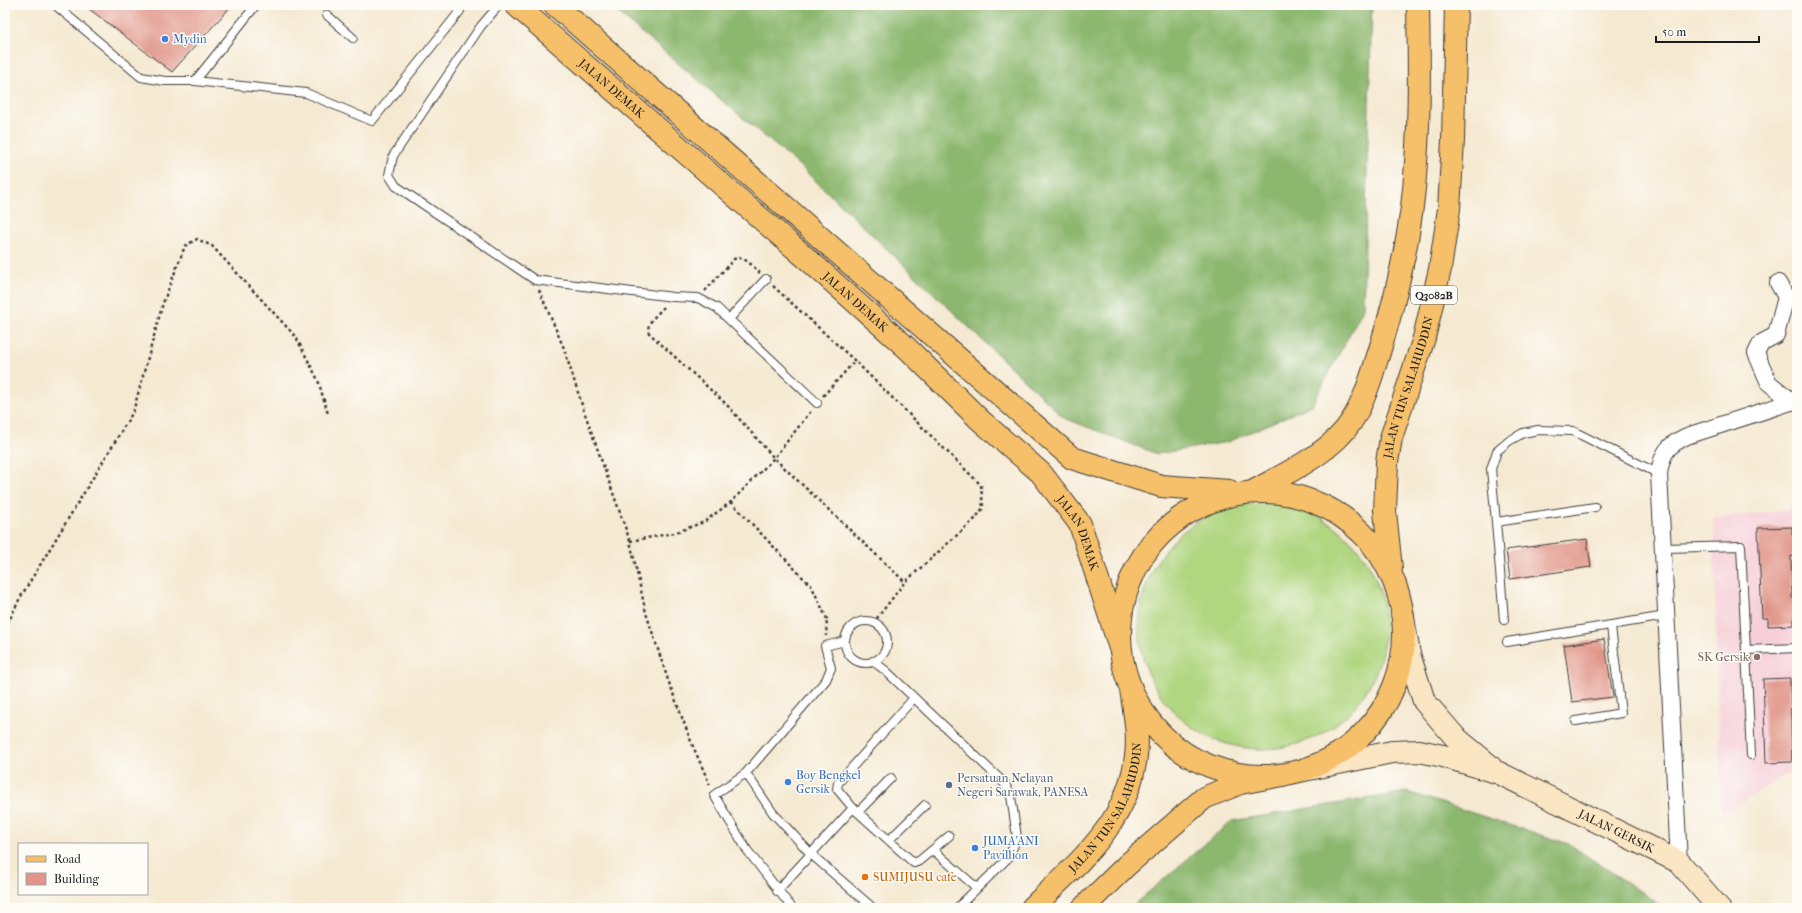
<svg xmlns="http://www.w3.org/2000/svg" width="1802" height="913" viewBox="0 0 1802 913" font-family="'IM FELL French Canon',serif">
  <rect width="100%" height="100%" fill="#fdfcf7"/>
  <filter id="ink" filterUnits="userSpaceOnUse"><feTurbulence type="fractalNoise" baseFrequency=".025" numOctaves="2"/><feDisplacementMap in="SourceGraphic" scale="8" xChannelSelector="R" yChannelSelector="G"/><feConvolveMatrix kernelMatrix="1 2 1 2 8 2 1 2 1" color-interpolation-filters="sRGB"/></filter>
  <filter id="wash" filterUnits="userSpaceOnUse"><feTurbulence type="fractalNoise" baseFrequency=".012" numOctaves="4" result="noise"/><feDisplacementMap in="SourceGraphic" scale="16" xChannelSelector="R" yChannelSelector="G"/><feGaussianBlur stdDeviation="0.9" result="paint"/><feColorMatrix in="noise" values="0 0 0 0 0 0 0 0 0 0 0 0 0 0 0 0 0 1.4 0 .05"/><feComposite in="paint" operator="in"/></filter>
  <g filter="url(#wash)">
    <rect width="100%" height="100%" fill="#f5e9d2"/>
    <!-- built -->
    <path fill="#f6cfd8" d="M1797,500V768L1721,814L1713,518L1787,510Z"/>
    <!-- green -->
    <path fill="#b0d680" stroke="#66794e" d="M1139 626a123 123 0 1 1 246 0a123 123 0 1 1-246 0Z"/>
    <!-- forest -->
    <path fill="#8cb76e" stroke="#546a45" d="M609,5H1372L1363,309L1312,405L1228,442L1157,454L1064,418L801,167Z
      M1407,792L1569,844L1665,908H1130L1232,821Z"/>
    <g id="blocks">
      <!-- building -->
      <path fill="#e19589" d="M84,5H232L172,72Z
        M1792,527V535H1797V556H1791L1792,598H1797V618H1794V625L1768,626V618H1762L1758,528Z
        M1587,539L1591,567L1510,579L1506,550Z
        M1604,639L1613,697L1572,702L1564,645Z
        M1790,678L1792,762L1766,763L1763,679Z"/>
    </g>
  </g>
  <g filter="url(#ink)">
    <use href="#blocks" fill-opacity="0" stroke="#3d3b37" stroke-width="1"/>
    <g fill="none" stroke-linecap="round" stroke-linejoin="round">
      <defs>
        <path id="lane" d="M55,5L141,77L165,81H195L256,5
          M499,5L481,26L393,156L389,175L396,186L535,280L673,297L698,298L717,308L817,403
          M327,15L353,38
          M195,81L306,93L372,121L460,11L459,5
          M729,319L766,279
          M1496,522L1491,469L1497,451L1509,441L1523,433L1538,430L1573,431L1659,474
          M1664,548L1741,546L1751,755
          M1504,620L1496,522L1595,507
          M845 642a21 21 0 1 1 42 0a21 21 0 1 1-42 0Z
          M1507,642L1666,616
          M1746,650L1797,648
          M873,661L886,671L1005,784L1011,796L1017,837L1009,857L957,908
          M914,698L838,783L837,789L853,808L914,863L919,861L949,836
          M1576,721L1621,713L1611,626
          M746,773L773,813L812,855L873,908
          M858,812L891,778
          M889,840L925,805
          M933,850L977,888
          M777,891L853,808
          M792,908L747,850L714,795L746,773L826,680L831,668L825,646L845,641"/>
        <path id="street" d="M1778,283L1786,297L1776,335L1761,343L1756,353L1769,383L1793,402
          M1679,862L1659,474C1662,452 1668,445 1687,436L1797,400"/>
        <g id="secondary">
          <path d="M1402,612L1409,654L1424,701L1455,737L1490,766"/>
          <path id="s1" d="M1304,770L1392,752L1419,751L1443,756L1499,773L1679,862L1719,908"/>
        </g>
        <g id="primary">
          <path id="s2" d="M1032,908C1078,862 1128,824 1136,756C1139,734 1134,711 1131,689"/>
          <path d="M1083,908L1127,865L1204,798L1240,783L1283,775"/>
        </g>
        <g id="highway">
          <path id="s3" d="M516,5L813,264L907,348L980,420L1041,473L1080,524L1121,651"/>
          <path d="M555,5L1072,458L1161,486L1229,491"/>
          <path d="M1254,491C1286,473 1331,453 1351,422C1366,399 1373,371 1381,346C1399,287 1413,224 1416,162C1420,110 1419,57 1418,5"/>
          <circle cx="1262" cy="634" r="142"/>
          <path id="s4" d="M1391,569L1385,511L1387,462L1391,438L1424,338L1440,269L1449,209L1453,140L1456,5"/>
        </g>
      </defs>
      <!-- lane casing -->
      <use href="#lane" stroke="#3d3b37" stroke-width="10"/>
      <!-- street casing -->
      <use href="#street" stroke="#3d3b37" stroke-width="18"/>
      <!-- secondary casing -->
      <use href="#secondary" stroke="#3d3b37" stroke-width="24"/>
      <!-- primary casing -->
      <use href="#primary" stroke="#3d3b37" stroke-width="24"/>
      <!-- highway casing -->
      <use href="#highway" stroke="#3d3b37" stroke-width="24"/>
      <!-- path -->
      <path stroke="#3d3b37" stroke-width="2.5" stroke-dasharray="3 3" stroke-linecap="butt" d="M773,286L855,361L981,485L983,508L975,519L905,582L874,622
        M539,290L563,346L584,411L630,541L646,613L668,680L692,744L710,785
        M705,291L734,259C745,255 752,266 760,273
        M664,307C658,314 645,323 649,333L726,404L774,458L905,582
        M823,396L855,361
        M731,502L812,587L827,619L826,636
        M630,541L674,533L704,522L731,502L774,458L811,411
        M5,629L20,598L133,412L163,303L185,246L197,239L212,246L296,337L318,380L328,414"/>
      <!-- lane -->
      <use href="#lane" stroke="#fff" stroke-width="8"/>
      <!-- street -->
      <use href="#street" stroke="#fff" stroke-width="16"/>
      <!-- secondary -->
      <use href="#secondary" stroke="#fbe6c4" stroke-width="22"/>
      <!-- primary -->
      <use href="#primary" stroke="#f6c06b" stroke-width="22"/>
      <!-- highway -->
      <use href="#highway" stroke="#f6c06b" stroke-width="22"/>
    </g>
  </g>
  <!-- markers -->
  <g fill="#3f7fe0" stroke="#fdfcf7" stroke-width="1.5">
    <circle cx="165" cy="39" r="4"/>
    <circle cx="788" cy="782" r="4"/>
    <circle cx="975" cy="848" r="4"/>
  </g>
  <circle fill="#8d6e63" stroke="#fdfcf7" stroke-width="1.5" cx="1757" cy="657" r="4"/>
  <circle fill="#5c6f8a" stroke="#fdfcf7" stroke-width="1.5" cx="949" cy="785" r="4"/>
  <circle fill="#e8710a" stroke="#fdfcf7" stroke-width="1.5" cx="865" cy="877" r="4"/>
  <g text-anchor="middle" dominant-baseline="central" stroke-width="3" stroke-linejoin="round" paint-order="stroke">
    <!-- shield labels -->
    <rect fill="#fdfcf7" stroke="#605f5e" stroke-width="1" x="1411" y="286" width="46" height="18" rx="3"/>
    <g font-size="11" font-weight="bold" fill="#1c1c1c">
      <text x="1434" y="295">Q3082B</text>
    </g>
    <!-- shop labels -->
    <g font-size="12" fill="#366cbe" stroke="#fdfcf7" text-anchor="start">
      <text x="173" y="39">Mydin</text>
      <text x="796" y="775">Boy Bengkel<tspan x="796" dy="14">Gersik</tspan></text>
      <text x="983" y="841">JUMA'ANI<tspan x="983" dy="14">Pavillion</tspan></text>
    </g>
    <!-- street labels -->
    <g font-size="12" fill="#1c1c1c" stroke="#fdfcf7">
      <text stroke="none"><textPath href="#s3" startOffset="127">JALAN DEMAK</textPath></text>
      <text stroke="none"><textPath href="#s3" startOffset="451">JALAN DEMAK</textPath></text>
      <text stroke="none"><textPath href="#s4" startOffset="185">JALAN TUN SALAHUDDIN</textPath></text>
      <text stroke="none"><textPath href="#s3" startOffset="775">JALAN DEMAK</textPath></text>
      <text stroke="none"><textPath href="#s2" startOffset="128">JALAN TUN SALAHUDDIN</textPath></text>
      <text stroke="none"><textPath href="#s1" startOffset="331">JALAN GERSIK</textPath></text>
    </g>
    <!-- education labels -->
    <g font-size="12" fill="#785e54" stroke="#fdfcf7" text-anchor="end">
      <text x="1749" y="657">SK Gersik</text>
    </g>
    <!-- service labels -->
    <g font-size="12" fill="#4e5e75" stroke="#fdfcf7" text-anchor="start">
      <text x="957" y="778">Persatuan Nelayan<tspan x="957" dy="14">Negeri Sarawak, PANESA</tspan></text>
    </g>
    <!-- food labels -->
    <g font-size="12" fill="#c56008" stroke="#fdfcf7" text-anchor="start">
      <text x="873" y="877">SUMIJUSU cafe</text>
    </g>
  </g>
  <!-- margin -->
  <rect width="1802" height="913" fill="none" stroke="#fdfcf7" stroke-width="20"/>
  <!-- legend -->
  <rect x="18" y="843" width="130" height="52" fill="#fdfcf7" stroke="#a3a29f"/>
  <rect x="26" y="856" width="20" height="6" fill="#f6c06b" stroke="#a3a29f"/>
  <text x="54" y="863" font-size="12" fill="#1c1c1c">Road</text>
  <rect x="26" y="873" width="20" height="12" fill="#e19589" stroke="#a3a29f"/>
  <text x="54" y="883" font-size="12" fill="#1c1c1c">Building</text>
  <!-- scale -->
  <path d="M1656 36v6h103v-6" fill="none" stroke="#1c1c1c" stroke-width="2"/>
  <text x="1662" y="36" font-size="12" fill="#1c1c1c" stroke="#fdfcf7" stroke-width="3" paint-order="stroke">50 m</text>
</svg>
